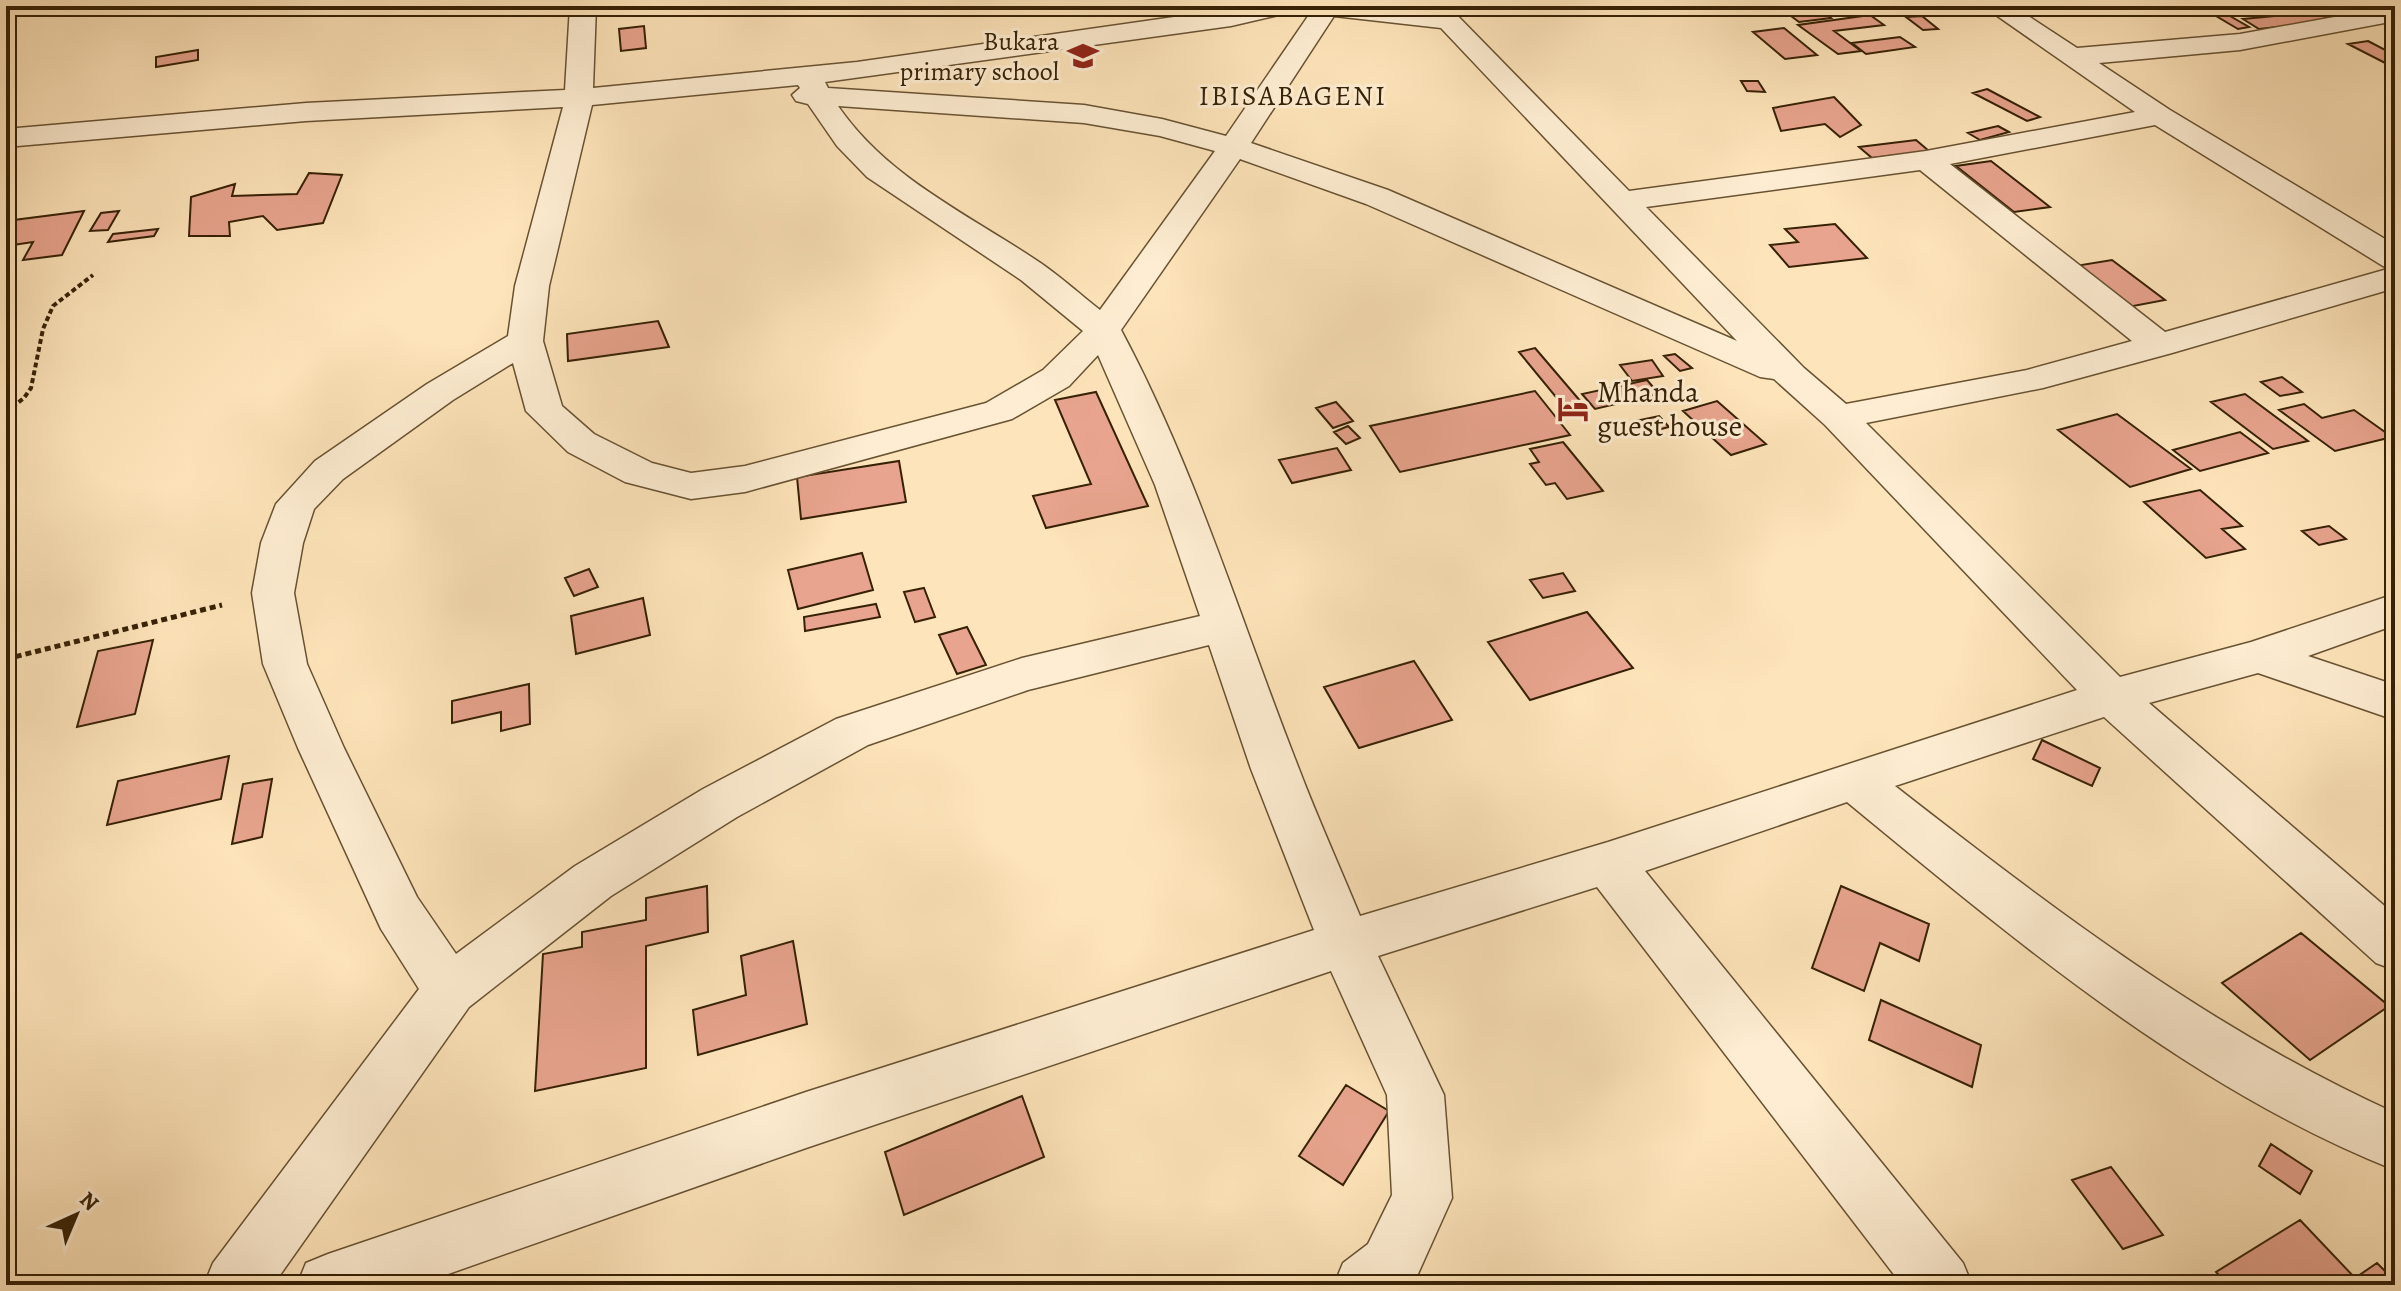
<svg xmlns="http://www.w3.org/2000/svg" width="2401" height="1291" viewBox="0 0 2401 1291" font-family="Alegreya,serif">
  <rect width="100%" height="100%" fill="#fee4ba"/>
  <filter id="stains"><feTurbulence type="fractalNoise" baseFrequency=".0025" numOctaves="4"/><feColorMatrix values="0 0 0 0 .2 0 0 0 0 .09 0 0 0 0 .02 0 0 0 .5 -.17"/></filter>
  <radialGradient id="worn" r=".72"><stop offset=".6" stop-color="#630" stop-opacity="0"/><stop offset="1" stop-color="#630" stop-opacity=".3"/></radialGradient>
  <!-- building -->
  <path fill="#e8a48e" stroke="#362105" stroke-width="2" d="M924,6H976L926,12Z
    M1815,6L1831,18L1799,22L1779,7Z
    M2282,6H2305L2332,21L2259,29L2243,19L2296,14Z
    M2223,12L2249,27L2238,29L2211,13Z
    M1870,15L1884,25L1834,31L1861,51L1838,54L1798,25Z
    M1922,16L1938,29L1923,30L1906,17Z
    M644,26L646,48L621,51L619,29Z
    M1784,28L1817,55L1785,59L1753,32Z
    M1900,37L1915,47L1866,54L1852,43Z
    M2368,41L2395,55V68L2348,44Z
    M198,50V60L156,67V57Z
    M1741,81H1758L1765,92L1747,91Z
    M1987,89L2040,117L2027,121L1973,93Z
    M1834,97L1861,125L1840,137L1825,124L1781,131L1773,108Z
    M1998,126L2009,132L1980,140L1968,133Z
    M1916,140L1929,151L1872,158L1859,147Z
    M1991,161L2050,207L2014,212L1956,166Z
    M309,173L342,175L323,223L277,230L263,216L229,222L230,236H189L191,197L235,184L232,196L297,194Z
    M84,211L62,255L23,260L33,242L6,246V234L14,220Z
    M119,211L108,230L90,231L101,213Z
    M1835,224L1867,258L1789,267L1770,245L1798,242L1785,229Z
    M158,229L154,236L108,242L113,234Z
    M2112,260L2165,300L2128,307L2075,266Z
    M658,321L669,347L568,361L567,334Z
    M1535,348L1587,409L1569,413L1519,352Z
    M1675,354L1692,368L1680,371L1664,356Z
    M1652,360L1663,376L1632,381L1620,365Z
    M2282,377L2302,392L2280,396L2261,382Z
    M1647,380L1659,394L1595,409L1582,394Z
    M1535,391L1570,435L1400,472L1370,426Z
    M1096,392L1148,506L1046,528L1033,496L1091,484L1055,400Z
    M2245,394L2308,441L2273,449L2211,402Z
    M1717,401L1766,444L1731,455L1683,411Z
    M1336,402L1353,421L1333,428L1316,408Z
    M2304,404L2322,418L2354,410L2392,437L2335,451L2279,410Z
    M2117,414L2191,469L2130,487L2058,430Z
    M1659,416L1669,427L1646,433L1636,421Z
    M1348,426L1360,438L1346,444L1334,432Z
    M2240,432L2268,453L2200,471L2173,450Z
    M1563,442L1603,491L1567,499L1555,483L1546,485L1530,464L1539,462L1530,449Z
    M1337,448L1351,470L1292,483L1279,460Z
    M899,461L906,502L801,519L797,477Z
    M2200,490L2242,526L2222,529L2245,549L2206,558L2144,502Z
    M2329,526L2346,539L2319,545L2302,531Z
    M862,553L873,590L798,609L788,570Z
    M589,569L598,587L574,596L565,578Z
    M1563,573L1575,591L1543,598L1530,580Z
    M924,588L935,617L915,622L904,592Z
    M643,598L650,635L576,654L571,616Z
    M876,604L880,617L805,631L804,617Z
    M1587,612L1633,668L1530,700L1488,642Z
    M967,627L986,665L957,674L939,635Z
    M153,640L135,714L77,727L98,651Z
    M1414,661L1452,720L1359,748L1324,687Z
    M529,684L530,724L501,731V712L452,723V701Z
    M2042,740L2100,768L2092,786L2033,759Z
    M229,756L221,799L107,825L118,781Z
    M272,779L262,837L232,844L243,784Z
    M707,886L708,932L646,946V1068L535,1091L543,954L582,947V932L646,920V898Z
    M1841,886L1929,924L1919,961L1880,943L1864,991L1812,968Z
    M2301,933L2389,1006L2310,1060L2222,983Z
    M793,941L807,1024L698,1055L693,1010L746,995L741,956Z
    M1881,1000L1981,1045L1972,1087L1869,1040Z
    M1346,1085L1389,1111L1343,1185L1299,1156Z
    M1022,1096L1044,1157L904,1215L885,1152Z
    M2271,1144L2312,1171L2300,1194L2259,1166Z
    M2111,1167L2163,1235L2123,1249L2072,1180Z
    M2300,1220L2355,1278L2377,1263L2395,1281V1285H2228L2216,1272Z"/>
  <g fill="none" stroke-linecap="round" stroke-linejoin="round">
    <defs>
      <path id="minor" d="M570,6H596L593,88L857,62L1251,6H1300L1296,11L1231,26L825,82L828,88L1084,105L1162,119L1226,136L1315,6H1380L1425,11L1421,6H1448L1629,191L1926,151L2135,112L1983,6H2013L2077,48L2240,34L2395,6V21L2240,50L2099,63L2170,110L2395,245V288L2172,353L2043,388L1866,423L2120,677L2251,642L2395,594V625L2308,656L2395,685V720L2258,673L2149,703L2395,915V970L2376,963L2104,717L1895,786C2053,909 2211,1030 2395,1113V1170C2189,1088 2016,941 1847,802L1645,871L1963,1263L1972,1285H1902L1597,887L1378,956L1444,1095L1452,1198L1413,1285H1334L1343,1263L1368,1244L1392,1195L1387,1095L1331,971L806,1148L417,1285H297L306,1263L328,1254L806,1092L1314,930L1251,769L1209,645L1028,690L868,745L737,817L611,896L469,1007L273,1285H204L213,1263L419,989L381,929L298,748L263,664L252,593L261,543L276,504L315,461L427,384L508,336L515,286L563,107L306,121L6,147V129L306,103L565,90ZM1334,16L1441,28L1737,341L1388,190L1251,143ZM798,85L800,88L792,95L796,101L808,104L837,146L867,177L1021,280L1083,331L1043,370L986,403L745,466L691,473L652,463L594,434L562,406L543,341L549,286L592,105ZM838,106L1084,123L1160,136L1215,151L1100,310C1081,295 1062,278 1042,264C970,215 888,179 838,106ZM2155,125L2383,266L2391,268L2165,332L1950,164ZM1240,159L1366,204L1760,377L1774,379L1825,425L2077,690L1608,842L1360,916C1340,867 1318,819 1299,769C1241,622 1196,470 1121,330ZM1920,170L2132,341L2027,370L1846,404L1804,368L1646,207ZM1098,355L1155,485L1200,616L1022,658L836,719L703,789L575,866L456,954L417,897L344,748L307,664L294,593L303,543L314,509L343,479L453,400L513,363L526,411L568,452L625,482L691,499L745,492L1012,419L1069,386Z"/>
    </defs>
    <!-- minor casing -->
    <use href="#minor" stroke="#685232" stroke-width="3"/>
    <!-- path-far1 -->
    <path stroke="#362105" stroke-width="4" stroke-dasharray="5 3" stroke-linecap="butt" d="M6,412L24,398L31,388L43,329L53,306L93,275"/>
    <!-- path -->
    <path stroke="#362105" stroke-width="5" stroke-dasharray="6 4" stroke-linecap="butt" d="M6,659L222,605"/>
    <!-- minor -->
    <use href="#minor" fill="#feedd2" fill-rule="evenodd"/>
  </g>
  <!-- icons -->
  <defs>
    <symbol id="school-bare" viewBox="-9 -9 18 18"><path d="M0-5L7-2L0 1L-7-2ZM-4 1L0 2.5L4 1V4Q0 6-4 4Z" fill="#8f2418" stroke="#feedd2" stroke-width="2.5" paint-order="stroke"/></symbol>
    <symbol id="hotel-bare" viewBox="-9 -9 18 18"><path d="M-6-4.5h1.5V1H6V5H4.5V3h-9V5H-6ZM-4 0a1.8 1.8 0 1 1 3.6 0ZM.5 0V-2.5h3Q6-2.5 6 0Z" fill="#8f2418" stroke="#feedd2" stroke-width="2.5" paint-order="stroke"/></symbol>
  </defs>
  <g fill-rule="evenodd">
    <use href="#school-bare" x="1061" y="34" width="44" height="44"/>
    <use href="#hotel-bare" x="1551" y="387" width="44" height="44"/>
  </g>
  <g text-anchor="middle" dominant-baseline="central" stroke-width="6" stroke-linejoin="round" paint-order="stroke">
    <!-- far-poi labels -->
    <g font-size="26" fill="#362105" stroke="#feedd2" text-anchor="end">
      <text x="1059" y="41">Bukara<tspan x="1059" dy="30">primary school</tspan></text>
    </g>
    <!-- far-quarter labels -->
    <g font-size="28" letter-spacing="2" fill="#362105" stroke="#feedd2">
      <text x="1293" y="96">IBISABAGENI</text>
    </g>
    <!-- poi labels -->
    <g font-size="30" fill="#362105" stroke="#feedd2" text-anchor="start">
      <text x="1597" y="392">Mhanda<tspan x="1597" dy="34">guest house</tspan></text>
    </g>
  </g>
  <!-- margin -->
  <rect width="2401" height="1291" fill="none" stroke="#fee4ba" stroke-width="32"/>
  <rect x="8" y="8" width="2385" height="1275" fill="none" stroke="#362105" stroke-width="4"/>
  <rect x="16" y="16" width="2369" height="1259" fill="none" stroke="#362105" stroke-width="2"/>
  <!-- north arrow -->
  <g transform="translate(76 1215) rotate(44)" stroke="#feedd2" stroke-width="6" paint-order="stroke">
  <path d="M0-6L14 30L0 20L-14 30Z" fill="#362105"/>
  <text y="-12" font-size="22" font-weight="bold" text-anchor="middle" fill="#362105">N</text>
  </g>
  <rect width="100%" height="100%" filter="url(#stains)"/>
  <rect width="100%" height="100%" fill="url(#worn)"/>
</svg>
